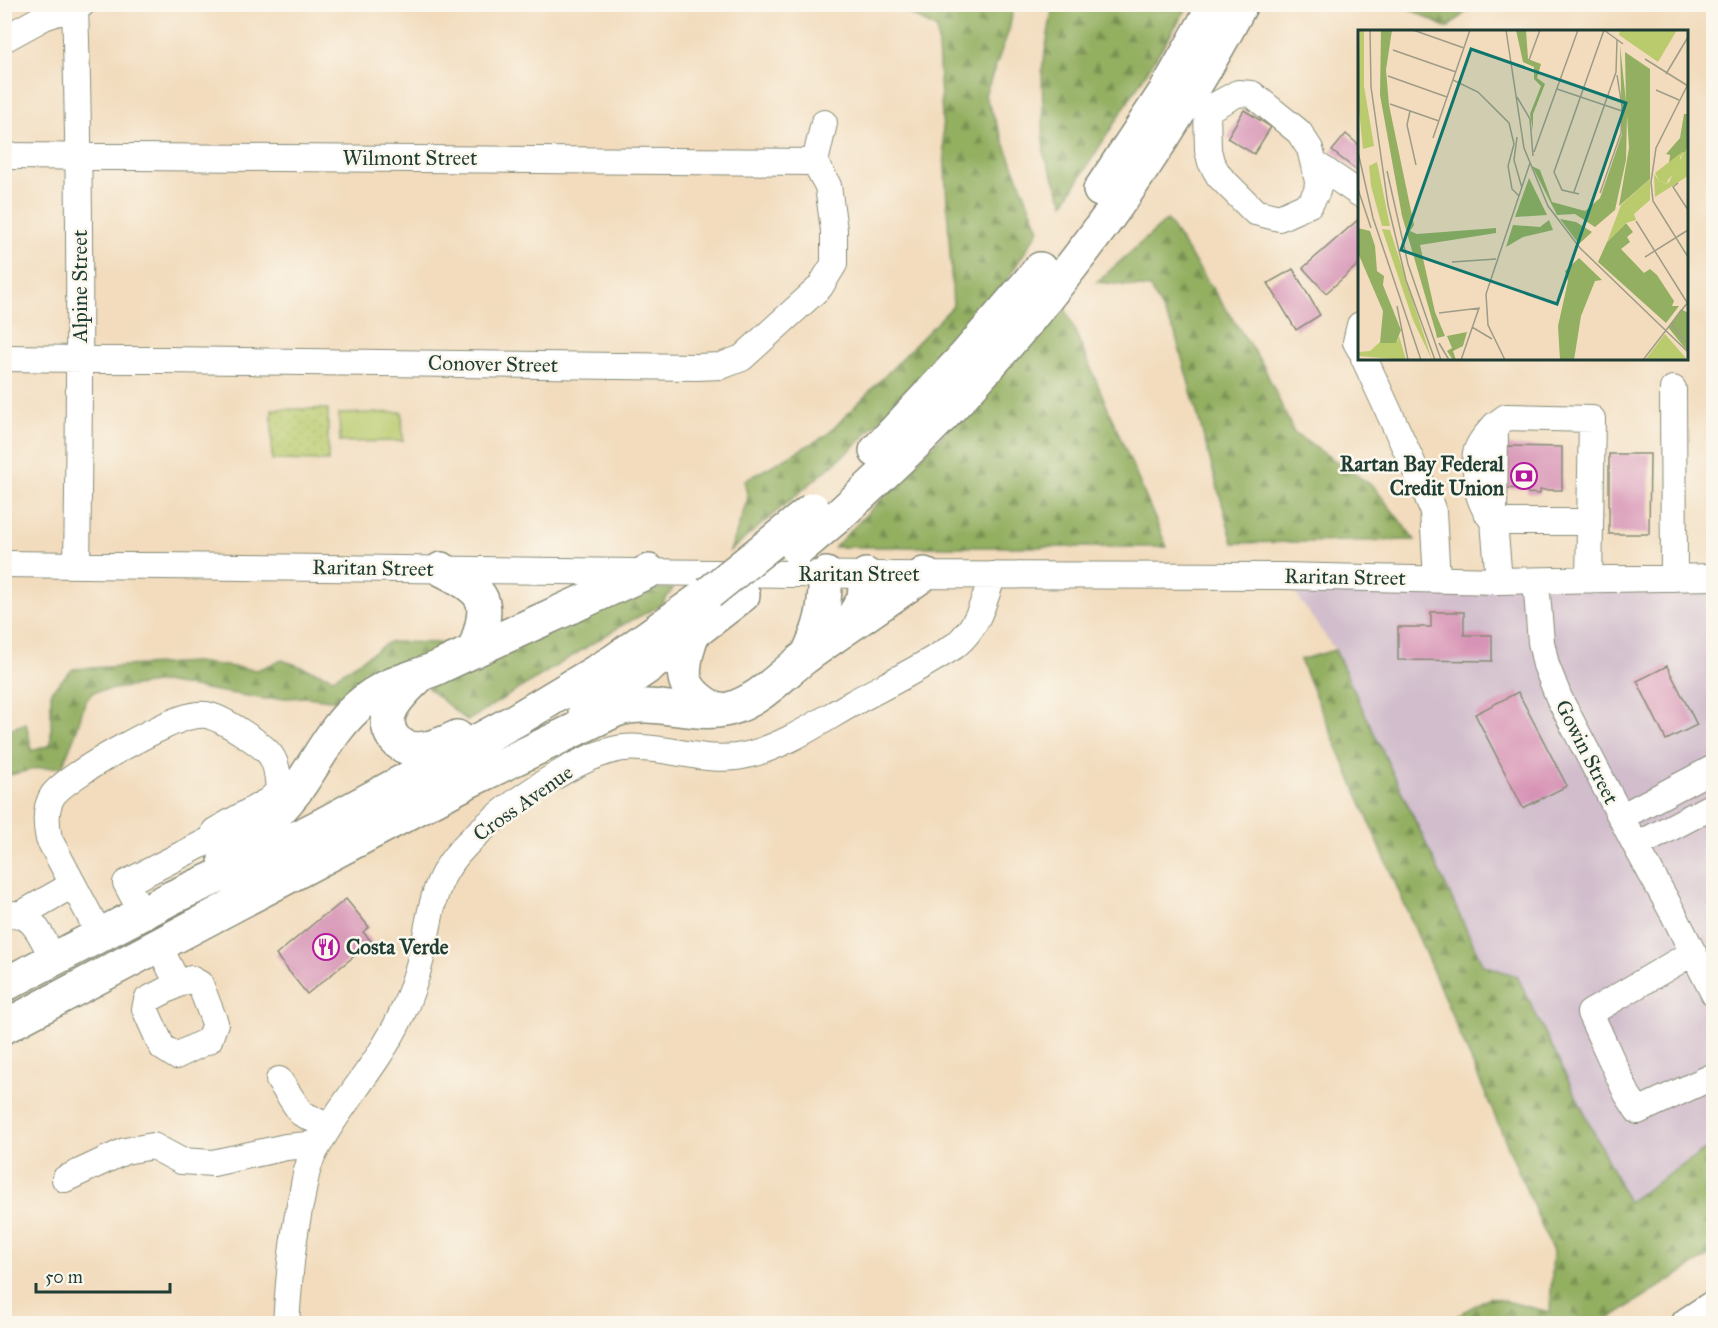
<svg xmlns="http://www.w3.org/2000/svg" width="1718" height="1328" viewBox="0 0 1718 1328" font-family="'IM FELL Great Primer',serif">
  <defs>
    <pattern id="green-dots" width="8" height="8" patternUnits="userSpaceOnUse" patternTransform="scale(1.5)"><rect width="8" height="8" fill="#bacb6e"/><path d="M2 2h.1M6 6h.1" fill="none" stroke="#9faf60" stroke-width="1.8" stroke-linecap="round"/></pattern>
    <pattern id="forest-firs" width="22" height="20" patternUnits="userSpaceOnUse" patternTransform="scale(1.5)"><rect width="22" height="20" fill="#93af61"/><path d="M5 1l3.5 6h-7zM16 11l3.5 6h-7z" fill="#779051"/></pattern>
  </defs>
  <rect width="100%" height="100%" fill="#fbf7ec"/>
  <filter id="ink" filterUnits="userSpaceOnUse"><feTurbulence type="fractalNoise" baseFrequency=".0167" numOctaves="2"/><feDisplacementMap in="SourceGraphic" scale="12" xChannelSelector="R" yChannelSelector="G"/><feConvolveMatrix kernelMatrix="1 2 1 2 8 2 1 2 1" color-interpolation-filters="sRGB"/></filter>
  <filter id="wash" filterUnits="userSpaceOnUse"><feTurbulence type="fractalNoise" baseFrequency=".008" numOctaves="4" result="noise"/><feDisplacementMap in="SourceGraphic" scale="24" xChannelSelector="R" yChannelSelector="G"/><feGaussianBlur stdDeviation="1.35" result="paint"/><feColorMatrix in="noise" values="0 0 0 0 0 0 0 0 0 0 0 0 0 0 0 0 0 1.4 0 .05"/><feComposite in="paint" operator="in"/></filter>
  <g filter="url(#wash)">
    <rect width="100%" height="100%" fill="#f2dcbd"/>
    <!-- industrial -->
    <path fill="#d1bdcc" d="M1283,576L1713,577V1145L1628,1202L1517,977L1484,965L1335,650Z"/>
    <!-- green -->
    <path fill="url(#green-dots)" stroke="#6c8451" stroke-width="1.5" d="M272,409H328V461L272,460Z"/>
    <!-- forest -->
    <path fill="url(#forest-firs)" stroke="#59764a" stroke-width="1.5" d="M894,5H1014L1009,30L985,95L1039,230L983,317L956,340L856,445L730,551L748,498L744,481L827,435L953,306L937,29Z
      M1053,5H1189L1064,203L1044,155L1042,70Z
      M1402,5H1474L1447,28Z
      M1167,220L1263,365L1294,433L1374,487L1415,540L1233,543L1175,333L1150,288L1097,282Z
      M1065,308L1167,547H835Z
      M635,588L673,589L660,606L624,624L467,721L428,688Z
      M389,642L455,643L338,701L306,697L265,699L163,682L93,692L85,702L76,732L62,767L39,768L5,776V731L26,723L32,751L51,745V691L73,669L195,662L257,670L282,660L334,678Z
      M1335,650L1483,965L1517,976L1628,1202L1713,1145V1253L1602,1323H1445L1489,1297L1550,1312L1553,1252L1300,660Z"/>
    <!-- pitch -->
    <path fill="#bacb6e" stroke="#6c8451" stroke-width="1.5" d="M402,412L403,441L340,442L339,414Z"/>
    <g id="blocks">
      <!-- building -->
      <path fill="#d793b5" d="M1244,110L1271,127L1254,154L1227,138Z
        M1346,134L1360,146V173L1332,151Z
        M1360,218V263L1326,293L1303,268Z
        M1293,269L1320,315L1296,330L1268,283Z
        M1507,446L1562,447V490H1540V494L1527,493V489L1504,488Z
        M1609,454H1650L1649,534H1609Z
        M1431,612H1464V635H1492V661L1398,660V627H1431Z
        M1667,666L1697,725L1666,740L1637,681Z
        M1518,692L1567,786L1523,808L1475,714Z
        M346,899L369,927L363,932L372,942L307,994L276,955L324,915H326Z"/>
    </g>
  </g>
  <g filter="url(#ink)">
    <use href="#blocks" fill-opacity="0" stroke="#888c78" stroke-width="1.5"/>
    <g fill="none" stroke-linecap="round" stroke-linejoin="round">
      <defs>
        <path id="minor" d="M75,7C81,193 80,378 77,564
          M4,39L44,17L82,4
          M1187,99L1207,110L1208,150L1211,162L1219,176L1255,212L1279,218L1310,204L1317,191L1318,181L1310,149L1299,132L1252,94L1238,93L1207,110
          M4,156L815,162
          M815,162L824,123
          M1314,163L1360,194
          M1360,325L1356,342L1360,349
          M4,358L697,367L721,366L742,358L820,287L834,264V230L828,186L815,162
          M1364,358L1427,495L1433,512L1437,579
          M1673,389L1674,578
          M1492,520C1479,502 1476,488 1476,467C1476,462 1475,457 1476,453C1479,442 1488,433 1495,425
          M1494,522H1590
          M4,564L866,575L1282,576L1499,581L1714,577
          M1499,581L1494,522L1495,425L1506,417L1592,419L1589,580
          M1536,581L1541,642L1546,665L1559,698L1636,846L1673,913L1714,994
          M1621,817L1714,768
          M1636,846L1714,805
          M142,913L126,883L218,836
          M20,915L72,885
          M4,916C32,906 43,940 53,959
          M100,935L49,839C46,825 45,807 53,795C68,775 167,720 192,716C197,715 205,714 210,716C223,719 264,745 271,756C278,766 278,779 279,791L268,801L215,831L229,855
          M159,946L178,984L147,1000L145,1009L162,1047L176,1056L209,1040L215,1023L200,984L191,979L178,984
          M1692,953L1590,1013L1627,1094L1638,1111L1714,1076
          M279,1080L301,1113L328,1127
          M65,1179L125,1151L153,1146L181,1161L213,1163L286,1147L319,1144
          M286,1324C289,1279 292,1239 302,1196C304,1184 306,1170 311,1159C335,1109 376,1069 400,1018C409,999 416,978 421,958C429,928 430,897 446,870C471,828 562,764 609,751C619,748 630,747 641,748C677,749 711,764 747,755C785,746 819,722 853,703C888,684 923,667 956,645C979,625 983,603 993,575"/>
        <path id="highway" d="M1100,190L1167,89L1215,4
          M876,451L965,356L1040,269
          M836,518C885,473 934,428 978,378C1080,265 1170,139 1241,4
          M441,569C488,592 492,601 474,651
          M846,628L864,599L866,575
          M692,635C679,675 679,690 718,711
          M807,656C823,623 824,610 826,574
          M420,675C409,687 393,699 389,715C387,723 389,731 393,737C409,759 439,746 457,737
          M585,710L664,656L743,595
          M225,858C253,837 279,814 300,785C320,756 335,724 363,702C385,683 411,679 437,668C507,635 579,604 649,571
          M4,985L173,897L241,866L322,825L516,720L614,661L709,593
          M4,1027L469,781L616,710C654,698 691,718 729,709C760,701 783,673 808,655C846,627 886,602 924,574
          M1688,1324L1714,1307"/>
      </defs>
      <!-- minor casing -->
      <use href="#minor" stroke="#888c78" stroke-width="28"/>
      <!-- highway casing -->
      <use href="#highway" stroke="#888c78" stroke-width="36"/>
      <!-- minor -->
      <use href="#minor" stroke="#fff" stroke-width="26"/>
      <!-- highway -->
      <use href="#highway" stroke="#fff" stroke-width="33"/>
      <defs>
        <path id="highway-bridge" d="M798,550L836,518
          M709,593L813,509"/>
      </defs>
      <!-- highway-bridge casing -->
      <use href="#highway-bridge" stroke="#888c78" stroke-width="36" stroke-linecap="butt"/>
      <!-- highway-bridge -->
      <use href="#highway-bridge" stroke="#fff" stroke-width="33"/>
    </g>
  </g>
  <!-- icons -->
  <defs>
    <symbol id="bank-ring" viewBox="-11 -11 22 22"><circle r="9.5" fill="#fbf7ec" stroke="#b5179e" stroke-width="1.5"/><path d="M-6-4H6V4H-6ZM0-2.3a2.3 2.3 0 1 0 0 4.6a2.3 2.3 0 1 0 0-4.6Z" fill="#b5179e"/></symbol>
    <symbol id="restaurant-ring" viewBox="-11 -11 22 22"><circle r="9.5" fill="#fbf7ec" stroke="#b5179e" stroke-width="1.5"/><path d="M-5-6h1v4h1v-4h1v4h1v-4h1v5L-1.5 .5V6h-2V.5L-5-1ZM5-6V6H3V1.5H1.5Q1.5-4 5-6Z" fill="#b5179e"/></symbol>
  </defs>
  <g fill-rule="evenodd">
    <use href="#bank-ring" x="1509" y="461" width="30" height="30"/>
    <use href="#restaurant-ring" x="311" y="932" width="30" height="30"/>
  </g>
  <g text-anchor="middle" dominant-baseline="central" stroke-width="5" stroke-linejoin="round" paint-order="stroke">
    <!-- street labels -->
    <g font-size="21" fill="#1f3d34" stroke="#fbf7ec">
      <text x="410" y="158">Wilmont Street</text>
      <text transform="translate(80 286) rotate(-90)">Alpine Street</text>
      <text transform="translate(493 364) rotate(1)">Conover Street</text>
      <text transform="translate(373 568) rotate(1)">Raritan Street</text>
      <text x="859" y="574">Raritan Street</text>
      <text transform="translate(1345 577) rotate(1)">Raritan Street</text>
      <text transform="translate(1587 752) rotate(63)">Gowin Street</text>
      <text transform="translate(523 803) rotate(-35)">Cross Avenue</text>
    </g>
    <!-- poi labels -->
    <g font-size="21" font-weight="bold" fill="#1f3d34" stroke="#fbf7ec" text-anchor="end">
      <text x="1504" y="464">Rartan Bay Federal<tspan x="1504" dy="24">Credit Union</tspan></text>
      <text x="346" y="947" text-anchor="start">Costa Verde</text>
    </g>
  </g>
  <!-- overview -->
  <g transform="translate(1358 30)">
    <rect width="330" height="330" fill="#f2dcbd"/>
    <path d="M2,0H6V56L16,116L5,119L0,70ZM262,0H319L300,32L261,5ZM330,114V146L297,167L296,144L301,151L310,154ZM19,132L32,196H24L13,156L11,136ZM24,199L32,200L74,330L55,290ZM41,306L48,330L0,326V322L12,321L22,312H39Z" fill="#bacb6e"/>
    <path d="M23,0H34L28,40L31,75L56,195L52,201L59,204L138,198V203L62,215L77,282L87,306L79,308L78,303L44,186L22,65ZM158,0H168L170,29L183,34L179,48L187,54L175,84V100L172,84L183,56L176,49V37L165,32ZM262,15L268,72L267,22L292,39V149L261,176L271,118L269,85L268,130L257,180L237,197L217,184L199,185L174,136L182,140L194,172L227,181L242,168L264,104ZM326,84H330V114L327,122L311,133L312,125L308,124L322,108ZM171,148L189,185L157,187ZM202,189L218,192L234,202L221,214ZM191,190L195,200L165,207L148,217L155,195L182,197ZM268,193L275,202L269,207L272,212L263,219L286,243L292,239L299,245L316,271L314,276H321L308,293L240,232L249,212ZM0,198L12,201L17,216L19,241L26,246L25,255L43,300L38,313H22L25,281L0,223ZM221,228L244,250L237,251L223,286L216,330H202L200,296L210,251L207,241ZM323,279L330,283V322L310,297ZM109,302L105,316L95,321L98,330H95L89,321L94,318L89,306Z" fill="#93af61"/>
    <path d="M324,122H327L322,127V137L309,151L311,154L301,151L297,143ZM292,149V170L276,184L278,190L268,193L249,212L263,175Z" fill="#bacb6e"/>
    <path d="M307,304L327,327L328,330H287Z" fill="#bacb6e"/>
    <path fill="none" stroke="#9e9c86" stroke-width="1.5" d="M12,0L13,57L30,175L48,250L77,330M55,0L106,18M148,0L166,118L190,176L222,218L330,322M246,0L265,14M35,20L98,42M287,29L330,56M171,30L182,0M308,44L330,7M30,46L89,67M95,50L120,62L151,93L156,114L150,136L154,159L161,166M329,56L298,118L293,152L295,171L330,227M199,59L264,81M298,60L321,70M159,67L172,89L175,126M32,74L81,91M52,81L49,95L58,135M159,107L156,130L164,158M75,108L112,0M0,122L15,188L63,330M176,122L220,0M29,141L50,234L83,330M320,153L315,157L330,180M0,159L13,198M216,162L258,42L259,10M242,163L263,103L264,77L259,45M221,164L204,160L196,142L246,0M278,191L330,274M287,227L330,200M94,232L138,229M39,276L50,330M81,283L122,278M313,293L327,312M114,297L134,309M81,313L91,330M103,330L121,278M147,330L130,295L128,264L172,133M285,330L330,272"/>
    <path fill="#0f766e" fill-opacity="0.15" stroke="#0f766e" stroke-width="3" d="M113,19L268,73L199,274L43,220Z"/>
    <rect width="330" height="330" fill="none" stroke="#1f3d34" stroke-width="3"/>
  </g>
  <!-- margin -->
  <rect width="1718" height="1328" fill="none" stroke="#fbf7ec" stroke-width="24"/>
  <!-- scale -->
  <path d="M36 1283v9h134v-9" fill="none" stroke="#1f3d34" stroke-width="3"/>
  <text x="45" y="1283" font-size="18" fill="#1f3d34" stroke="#fbf7ec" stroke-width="4.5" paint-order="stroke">50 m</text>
</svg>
